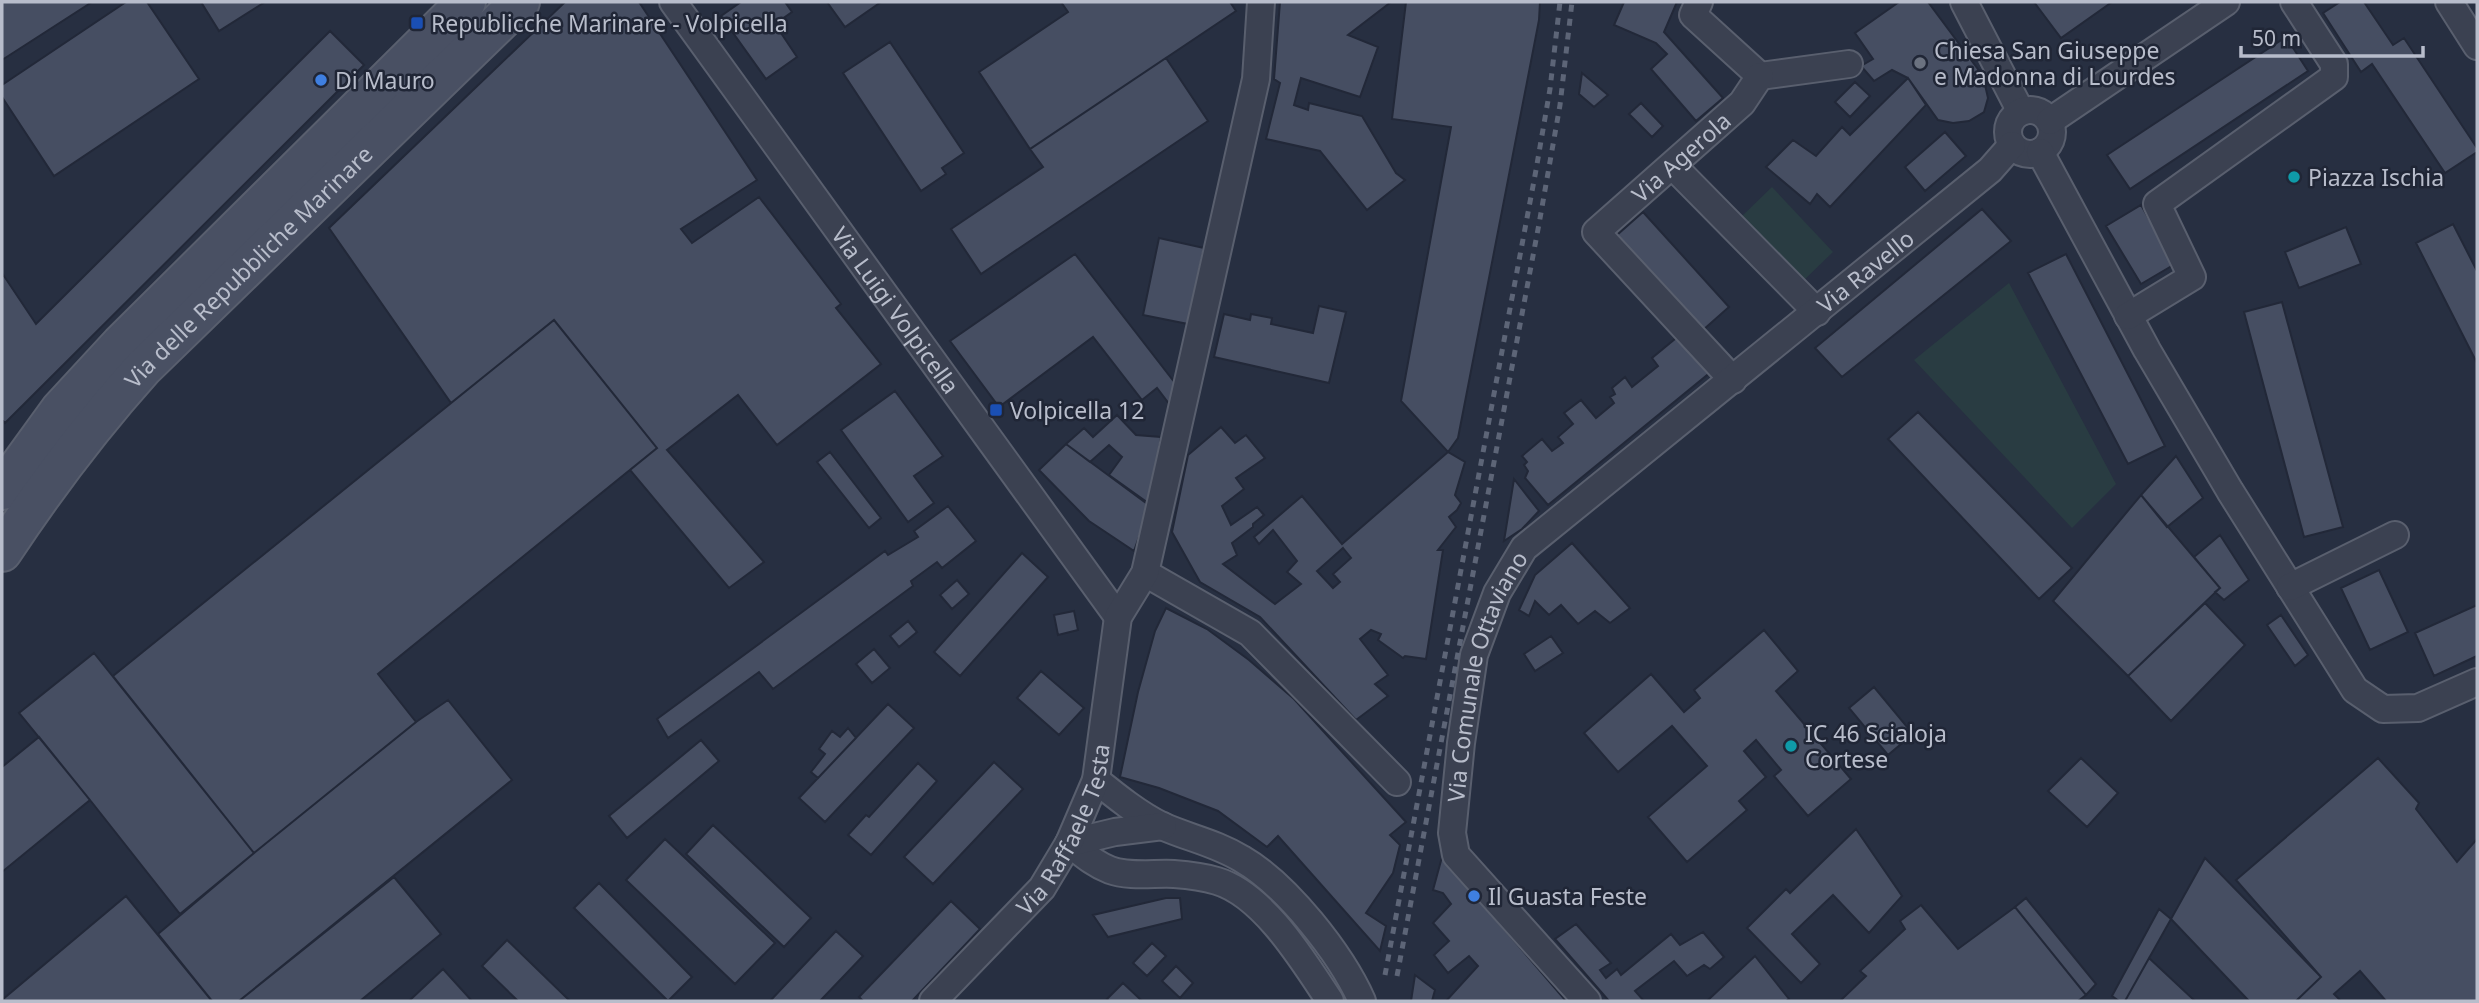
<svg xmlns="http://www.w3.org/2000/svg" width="2479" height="1003" viewBox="0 0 2479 1003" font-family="'Noto Sans',sans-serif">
  <rect width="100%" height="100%" fill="#272f41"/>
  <!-- green -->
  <path fill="#293c42" d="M1772,187L1833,252L1802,282L1741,217Z
    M2009,283L2116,484L2072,528L1914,360Z"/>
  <!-- building -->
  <path fill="#464e62" stroke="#222838" stroke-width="2" fill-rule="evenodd" d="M2,2H92L2,60Z
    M126,2H147L199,79L54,176L2,97V85Z
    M201,2H265L219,31Z
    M565,2H639L757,180L681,229L692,243L759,197L841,304L836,308L881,364L777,445L738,395L667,450L764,562L729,588L630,470L657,448L554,320L451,403L329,228Z
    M741,2H785L792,12L775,24L797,57L766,79L721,16Z
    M827,2H881L845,27Z
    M1061,2H1230L1236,11L1030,149L979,72L1068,12Z
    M1280,2H1391L1348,35L1378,47L1360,97L1301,78L1294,105L1308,110L1309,103L1362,116L1396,173L1405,180L1367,210L1320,151L1266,139L1280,83L1274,79Z
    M1406,2H1540L1539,20L1458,438L1448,452L1401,401L1451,127L1392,119Z
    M1624,2H1677L1664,32L1723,98L1696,121L1651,69L1667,54L1656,43L1614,25Z
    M1899,2H1928L1983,76L1988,98L1984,112L1969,121L1953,123L1938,120L1908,78L1892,70L1874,81L1861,66L1873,59L1855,33Z
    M2034,2H2112L2061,38Z
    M2340,2H2364L2393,45L2404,38L2477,148V152L2445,173L2372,64L2361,72L2323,13Z
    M330,31L364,65L5,423L2,420V273L36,324Z
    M2286,37L2308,71L2130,189L2107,155Z
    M890,42L964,153L942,168L946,174L921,191L843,73Z
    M1166,58L1208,121L981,274L951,229L1043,167L1030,149Z
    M1582,73L1608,95L1594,107L1579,94Z
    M1908,78L1926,105L1830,207L1817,194L1810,204L1766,167L1793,140L1816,156L1842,127L1850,135Z
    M1855,82L1870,96L1850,117L1835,102Z
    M1641,103L1663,126L1652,137L1629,114Z
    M1945,132L1966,156L1925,191L1905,167Z
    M2141,205L2175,264L2141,284L2106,226Z
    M1982,209L2011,241L1842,377L1815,348Z
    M1643,212L1729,307L1703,330L1617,235Z
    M2453,224L2477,271V363L2416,243Z
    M2346,227L2361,264L2299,288L2285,252Z
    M1159,238L1204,248L1188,324L1143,315Z
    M1075,254L1175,383L1170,405L1157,388L1142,400L1093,337L999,407L950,341Z
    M2066,254L2165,446L2128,464L2028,273Z
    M2282,302L2343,527L2304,537L2244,312Z
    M1319,306L1346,312L1329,383L1214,357L1224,314L1250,320L1251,314L1272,318L1271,324L1313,333Z
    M554,320L657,448L378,674L416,722L254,853L113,676Z
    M1681,334L1712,371L1548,505L1525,478L1528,471L1524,465L1527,462L1522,456L1542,439L1552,451L1563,443L1558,437L1573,424L1564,413L1581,400L1596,418L1614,403L1610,397L1615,394L1612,388L1625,377L1632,387L1658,366L1652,358Z
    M895,391L943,456L914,476L934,503L908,522L841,430Z
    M1918,412L2072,568L2039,599L1888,439Z
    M1117,415L1136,435L1161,437L1151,505L1109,475L1122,457L1109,445L1090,462L1066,444L1084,428L1093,437Z
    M1221,427L1235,443L1246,435L1265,458L1236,478L1244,489L1222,506L1231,525L1257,507L1264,515L1253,524V527L1232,543L1237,555L1223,564L1275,604L1301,584L1287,572L1297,561L1273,530L1259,544L1254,537L1302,496L1342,544L1448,452L1465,462L1455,495L1461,503L1457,510L1449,517L1456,527L1438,550H1443L1426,659L1405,656L1403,658L1378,640L1381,634L1371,630L1360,639L1388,675L1375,684L1388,696L1356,720L1260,617L1200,582L1172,532L1188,455ZM1343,548L1351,558L1333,574L1340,582L1333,588L1317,571Z
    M1066,444L1150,506L1134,551L1089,521L1039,470Z
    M830,452L881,518L869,528L817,462Z
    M2176,456L2203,498L2167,527L2141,495Z
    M1514,479L1539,511L1522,529L1504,541Z
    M2141,495L2220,588L2128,676L2053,601Z
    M948,506L976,541L942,568L937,562L911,581L913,586L773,689L759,672L668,738L657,719L885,551L888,555L918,537L914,531Z
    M2220,535L2249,580L2224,600L2215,592L2220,588L2194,557Z
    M1572,543L1630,608L1610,623L1595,611L1578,624L1561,605L1549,615L1535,601L1529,616L1519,610L1535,575Z
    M1022,553L1048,577L960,676L934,652Z
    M2379,570L2408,632L2370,650L2341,588Z
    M957,580L969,594L952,609L940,595Z
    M2205,603L2245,645L2171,721L2128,676Z
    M2477,605V656L2434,676L2415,633Z
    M1166,608L1207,629L1249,660L1294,699L1406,822L1390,835L1400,845L1393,873L1366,913L1386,926L1380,951L1278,836L1267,847L1218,811L1159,788L1120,777L1138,692L1155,631Z
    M1074,611L1078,630L1058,635L1054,615Z
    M2281,615L2308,655L2295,666L2267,625Z
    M908,621L917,632L899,647L890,636Z
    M1764,630L1798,671L1776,691L1851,779L1808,816L1774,776L1781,770L1756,740L1744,751L1766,777L1739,801L1747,810L1687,862L1648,817L1707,766L1672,726L1618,772L1584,733L1651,674L1684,712L1700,698L1694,690Z
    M1551,636L1563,653L1535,671L1524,654Z
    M874,649L890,668L872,683L856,664Z
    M94,653L254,853L180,914L90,800L19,713Z
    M1041,671L1084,708L1059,735L1017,698Z
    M1874,687L1913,734L1888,755L1849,708Z
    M448,700L512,780L239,1001H212L158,934L254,853L416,722Z
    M888,704L914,728L825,822L799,798Z
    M848,728L856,738L818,778L811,772L825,754L819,749L832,731L840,737Z
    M39,737L90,800L2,872V767Z
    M701,740L719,761L627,838L609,816Z
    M2081,758L2118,793L2087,827L2048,791Z
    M2378,758L2419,803L2416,809L2457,862L2477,839V1001H2386L2360,971L2334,994L2341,1001H2296L2321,977L2236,880Z
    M994,762L1023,789L933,884L904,857Z
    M918,763L937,781L871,855L848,835L866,815L869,817Z
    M713,825L811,918L784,947L686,854Z
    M1856,829L1902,896L1869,933L1833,895L1792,934L1820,964L1801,983L1747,928L1786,889L1790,893Z
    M665,839L775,943L735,984L626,880Z
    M1442,857L1566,1001H1446L1478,966L1469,956L1448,973L1434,955L1449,941L1433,923L1451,904L1443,893L1433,890Z
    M2205,858L2321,977L2296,1001H2249L2171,919Z
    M394,877L441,934L360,1001H239Z
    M599,883L692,977L668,1001L574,908Z
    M126,896L212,1001H2V1000Z
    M1166,898H1180L1182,919L1108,937L1093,915Z
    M2026,898L2096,984L2086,995L2015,907Z
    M951,901L980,929L912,1001H863L859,997Z
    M1921,905L1958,949L2015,907L2086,995L2078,1001H1840L1866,976L1860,971L1905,929L1900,921Z
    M2159,909L2171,919L2125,1001H2119L2112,996Z
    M1576,924L1611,963L1600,970L1606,978L1617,969L1621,975L1671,934L1680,945L1703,932L1724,957L1710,969L1704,965L1687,976L1674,961L1635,991L1644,1001H1609L1555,939Z
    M836,931L863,956L820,1001H770Z
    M507,940L570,1001H518L482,966Z
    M1152,943L1166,956L1147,976L1133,963Z
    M1755,956L1789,999L1786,1001H1707Z
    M2149,958L2195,1001H2125Z
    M1176,966L1193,983L1180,998L1162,981Z
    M443,969L472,1001H409Z
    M1415,975L1435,990L1432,1001H1411Z
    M1123,983L1142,1001H1109L1107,999Z"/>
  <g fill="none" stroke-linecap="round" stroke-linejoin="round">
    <defs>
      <g id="minor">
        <path id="s1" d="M673,2L1118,617"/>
        <path d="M1699,2L1693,15L1760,76L1849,64"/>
        <path d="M1964,2L2021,112"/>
        <path d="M2449,2L2477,46"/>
        <circle cx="2030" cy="132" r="22"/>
        <path d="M2050,121L2226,2"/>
        <path d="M2040,152L2147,350L2230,491L2355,690L2383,709L2418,708L2477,682"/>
        <path d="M1673,166L1817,312"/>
        <path d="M2128,316L2192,277L2157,204L2334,77V64L2294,2"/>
        <path id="s2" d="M1733,380L1596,232L1742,103L1760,76"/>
        <path d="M1145,573L1250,633L1397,782"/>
        <path d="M2290,587L2395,535"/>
        <path d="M1096,780C1117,797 1138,814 1162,826C1189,838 1216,843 1242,859C1287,885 1341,954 1362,1001"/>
        <path d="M1069,843C1082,853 1094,864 1110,870C1129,877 1154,873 1174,874C1188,875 1204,877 1217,881C1264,895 1304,962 1330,1001"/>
        <path d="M1069,843L1115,832L1163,826"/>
        <path id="s3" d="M933,1001L1042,888L1069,843L1096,780L1118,617L1145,573L1256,79L1261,2"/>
        <path id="s4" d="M1587,1001L1456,855L1452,833L1461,743L1474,655L1497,593L1524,548L1990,170L2012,145"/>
      </g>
      <g id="secondary">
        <path d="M2,490L60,410L121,344L466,2"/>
        <path id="s5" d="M2,552C45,487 91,426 143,368L520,2"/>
      </g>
    </defs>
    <!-- minor casing -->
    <use href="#minor" stroke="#595f6e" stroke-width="30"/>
    <!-- secondary casing -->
    <use href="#secondary" stroke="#595f6e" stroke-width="42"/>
    <!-- minor -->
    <use href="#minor" stroke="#3b4151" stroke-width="26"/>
    <!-- secondary -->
    <use href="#secondary" stroke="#495063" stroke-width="38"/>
    <!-- rail -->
    <path stroke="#5d6577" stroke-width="5" stroke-dasharray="7 7" stroke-linecap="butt" d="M1385,975L1536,170L1550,89L1560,2
      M1397,976L1539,224L1560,105L1572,2"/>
  </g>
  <!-- markers -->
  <g fill="#1a4fb4" stroke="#202636" stroke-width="2.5">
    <rect x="410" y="16" width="14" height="14" rx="3.5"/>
    <rect x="989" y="403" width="14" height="14" rx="3.5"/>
  </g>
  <circle fill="#6b7280" stroke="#202636" stroke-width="2.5" cx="1920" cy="63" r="7"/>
  <g fill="#3f7fe0" stroke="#202636" stroke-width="2.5">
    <circle cx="321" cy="80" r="7"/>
    <circle cx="1474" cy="896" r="7"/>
  </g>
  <g fill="#0f9aa8" stroke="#202636" stroke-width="2.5">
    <circle cx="2294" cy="177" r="7"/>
    <circle cx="1791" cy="746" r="7"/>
  </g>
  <g text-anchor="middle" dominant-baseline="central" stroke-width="5" stroke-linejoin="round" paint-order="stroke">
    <!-- poi labels -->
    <g font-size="23" fill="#b8bdcb" stroke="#202636" text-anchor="start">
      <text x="431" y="23">Republicche Marinare - Volpicella</text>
      <text x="1934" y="50">Chiesa San Giuseppe<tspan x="1934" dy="26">e Madonna di Lourdes</tspan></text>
      <text x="335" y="80">Di Mauro</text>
      <text x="2308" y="177">Piazza Ischia</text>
      <text x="1010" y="410">Volpicella 12</text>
      <text x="1805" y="733">IC 46 Scialoja<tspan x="1805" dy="26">Cortese</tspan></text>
      <text x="1488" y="896">Il Guasta Feste</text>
    </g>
    <!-- street labels -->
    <g font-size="23" fill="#b8bdcb" stroke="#202636">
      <text stroke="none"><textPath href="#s2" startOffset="315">Via Agerola</textPath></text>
      <text stroke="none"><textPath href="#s5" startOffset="378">Via delle Repubbliche Marinare</textPath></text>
      <text stroke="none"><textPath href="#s4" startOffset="956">Via Ravello</textPath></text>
      <text stroke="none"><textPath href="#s1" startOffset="380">Via Luigi Volpicella</textPath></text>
      <text stroke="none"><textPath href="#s4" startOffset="380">Via Comunale Ottaviano</textPath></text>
      <text stroke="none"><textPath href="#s3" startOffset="220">Via Raffaele Testa</textPath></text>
    </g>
  </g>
  <!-- border -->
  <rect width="2479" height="1003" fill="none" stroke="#b8bdcb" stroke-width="7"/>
  <!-- scale -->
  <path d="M2241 46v10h182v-10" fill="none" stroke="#b8bdcb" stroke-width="3.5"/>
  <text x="2252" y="46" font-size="21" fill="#b8bdcb" stroke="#202636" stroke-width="5" paint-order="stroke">50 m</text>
</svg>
